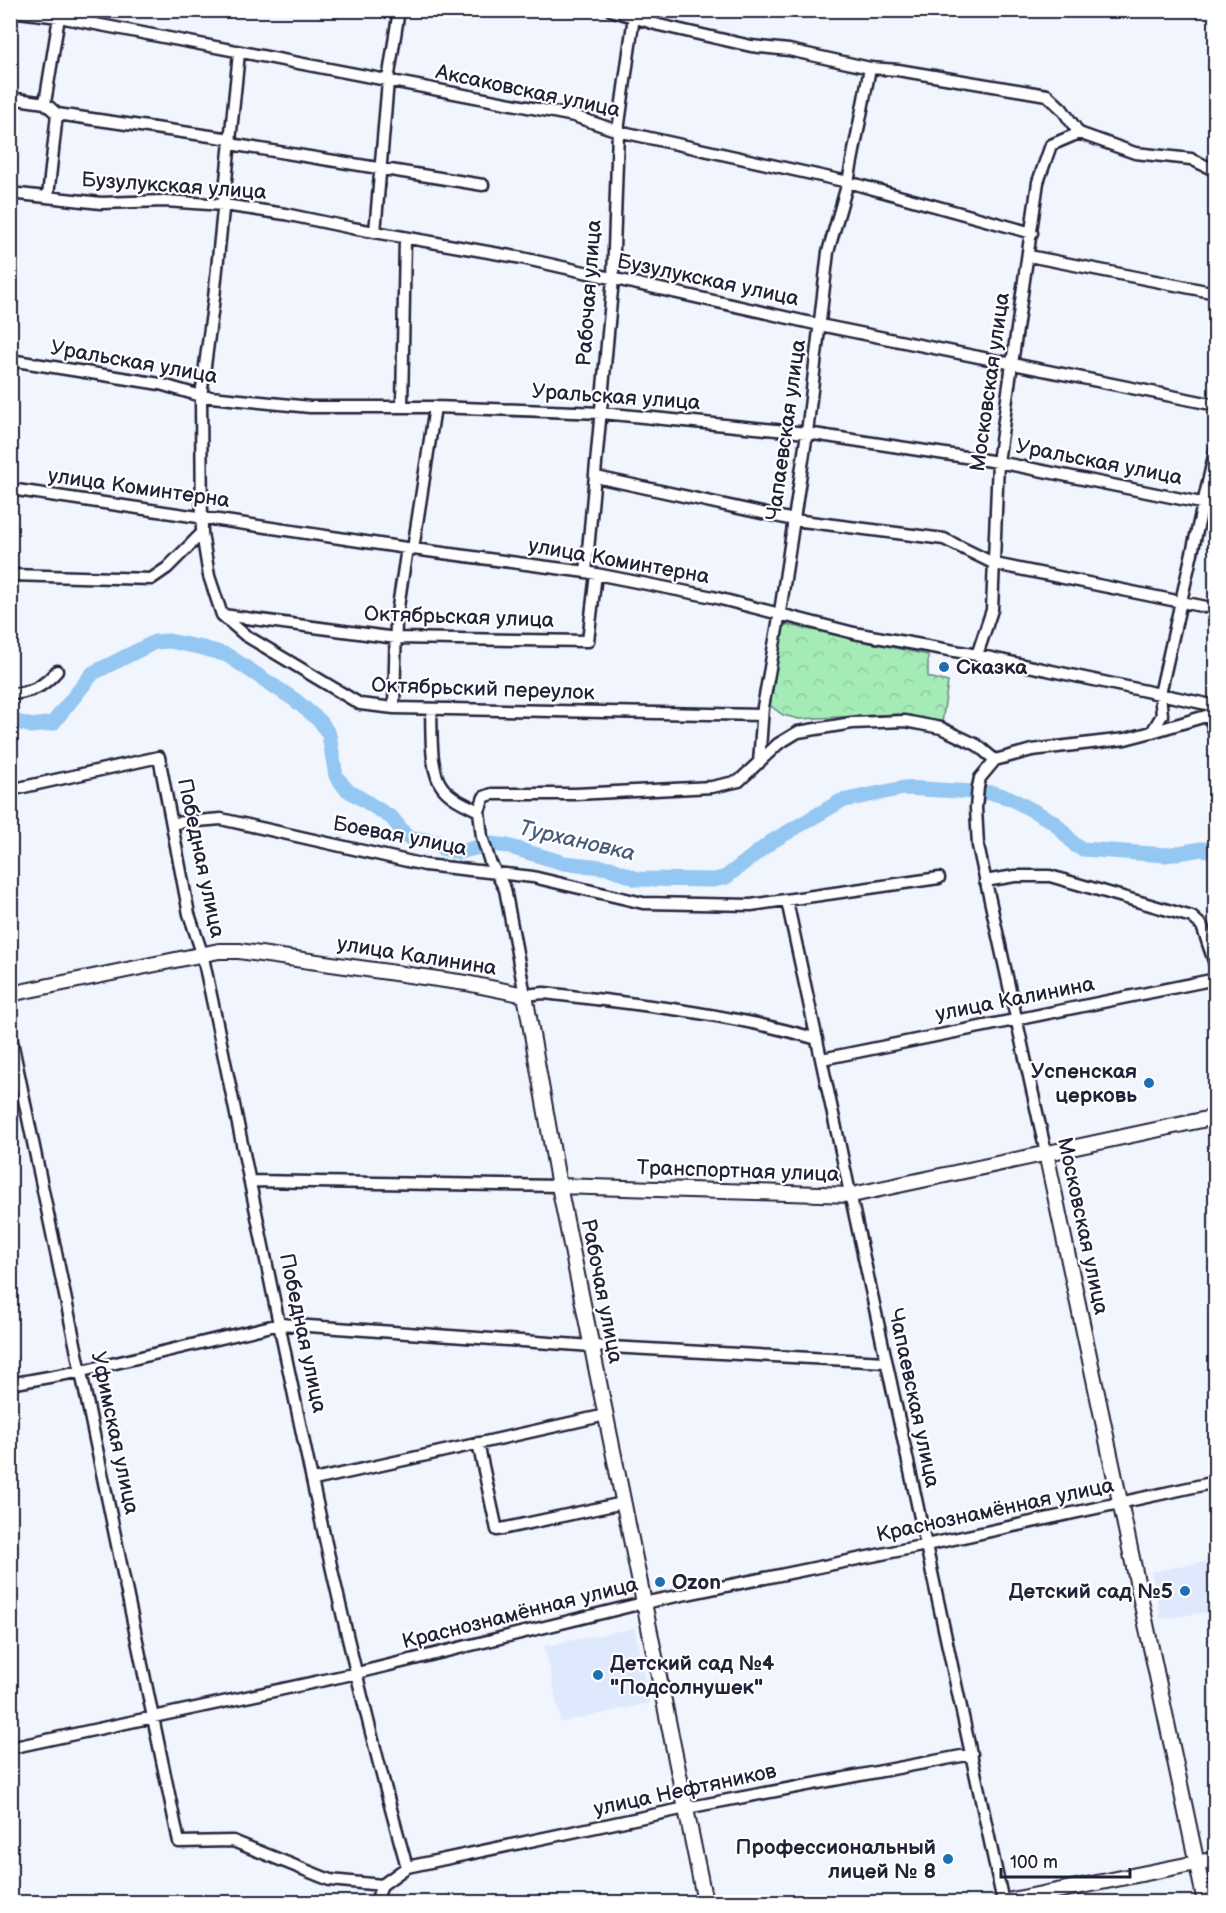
<svg xmlns="http://www.w3.org/2000/svg" width="1226" height="1913" viewBox="0 0 1226 1913" font-family="'Balsamiq Sans',sans-serif">
  <defs>
    <pattern id="forest-crowns" width="20" height="18" patternUnits="userSpaceOnUse" patternTransform="scale(1.5)"><rect width="20" height="18" fill="#a5ebb7"/><path d="M2 6a3 3 0 1 1 6 0M12 15a3 3 0 1 1 6 0" fill="none" stroke="#8ec99e"/></pattern>
  </defs>
  <rect width="100%" height="100%" fill="#f0f5fe"/>
  <filter id="ink" filterUnits="userSpaceOnUse"><feTurbulence type="fractalNoise" baseFrequency=".0167" numOctaves="2"/><feDisplacementMap in="SourceGraphic" scale="12" xChannelSelector="R" yChannelSelector="G"/><feConvolveMatrix kernelMatrix="1 2 1 2 8 2 1 2 1" color-interpolation-filters="sRGB"/></filter>
  <g filter="url(#ink)">
    <!-- built -->
    <path fill="#dee9fd" d="M1215,1560V1611L1161,1619L1151,1572Z
      M634,1628L650,1703L561,1722L545,1646Z"/>
    <!-- forest -->
    <path fill="url(#forest-crowns)" stroke="#648679" stroke-width="1.5" d="M784,624L928,655V677L948,682L942,723L898,714L799,719L783,715L768,704Z"/>
    <g fill="none" stroke-linecap="round" stroke-linejoin="round">
      <!-- river -->
      <path stroke="#94c7f1" stroke-width="15" d="M10,720L32,726L53,723L93,673L155,642L169,641L203,648L227,655L295,700L321,722L329,735L336,776L346,789L392,818L407,837L436,842L442,848L459,852L492,844L507,846L564,863L610,868L637,879L714,880L726,877L771,842L841,801L904,788L993,793L1010,798L1054,822L1076,846L1083,849L1166,855L1202,849L1216,851"/>
      <defs>
        <path id="minor" d="M611,10L659,25L751,46L789,50L870,68L898,70L1047,95L1062,109L1079,133L1135,153L1191,159L1216,171
          M10,11L59,17L574,116L618,131L848,182L1032,233
          M239,53L214,298L201,396L202,533L209,576L222,615L245,635L360,704L394,708L762,715
          M10,98L45,103
          M57,114L231,139
          M230,144L483,185
          M10,193L101,203L165,201L224,205L285,214L352,228L522,258L820,325L1216,405
          M48,196L57,114L45,103L60,11
          M375,232L388,81L399,10
          M1029,256L1216,293
          M10,360L160,384L201,396L310,407H435L602,413L807,433L998,462L1216,506
          M402,407L405,238
          M596,477L794,520L944,539L995,564L1216,609
          M10,489L413,549L586,572L713,597L854,633L977,655L1216,706
          M413,549L435,407
          M586,572L613,279L618,131L634,16
          M10,575L151,579L167,568L202,533
          M223,615L396,638L588,641L596,574
          M977,655L992,610L998,462L1038,182L1051,145L1079,133
          M10,694C31,693 43,687 57,671
          M394,708L396,620L407,548
          M431,709C432,730 429,772 443,788C452,799 467,805 479,811
          M1210,715L1216,740
          M1152,732L1216,713
          M759,763L763,707L780,612L807,433L828,252L848,182L870,68
          M10,790L159,757L189,914L202,953C268,1258 322,1567 407,1867
          M174,823L221,819L425,865L533,877L643,903L751,905L939,878
          M985,881L1015,876H1050L1192,917L1202,926L1216,967
          M787,901L1003,1902
          M10,1032L179,1842L233,1841L330,1880L382,1885
          M817,1039C728,1013 637,1004 544,993L525,995L505,889L490,862L482,837L479,811L484,797L492,794H576L712,787L739,781L778,744L798,732L852,723L905,721L941,728L977,745L995,760
          M822,1059L1216,979
          M1046,1153L978,846L976,808L978,787L980,778L995,760L1032,750L1125,739L1152,732L1162,715L1160,694L1216,447
          M251,1181L559,1186
          M10,1384L82,1371L280,1324L592,1346L885,1362
          M478,1443L497,1530L623,1503
          M314,1480L606,1415
          M10,1748L357,1673L643,1603L926,1545L1216,1482
          M376,1902L382,1885L407,1867L686,1808L972,1754"/>
        <path id="major" d="M10,994L219,951H239L466,983L525,995L559,1186L705,1902
          M1046,1153L1205,1902
          M559,1186L852,1195L1216,1117
          M1002,1902L1216,1859"/>
      </defs>
      <!-- minor casing -->
      <use href="#minor" stroke="#22223b" stroke-width="15"/>
      <!-- major casing -->
      <use href="#major" stroke="#22223b" stroke-width="18"/>
      <!-- minor -->
      <use href="#minor" stroke="#fff" stroke-width="10"/>
      <!-- major -->
      <use href="#major" stroke="#fff" stroke-width="14"/>
    </g>
  </g>
  <!-- markers -->
  <g fill="#1f6fb2" stroke="#fff" stroke-width="2">
    <circle cx="944" cy="667" r="6"/>
    <circle cx="1149" cy="1083" r="6"/>
    <circle cx="660" cy="1582" r="6"/>
    <circle cx="1185" cy="1591" r="6"/>
    <circle cx="598" cy="1675" r="6"/>
    <circle cx="948" cy="1859" r="6"/>
  </g>
  <g text-anchor="middle" dominant-baseline="central" stroke-width="4.5" stroke-linejoin="round" paint-order="stroke">
    <!-- street labels -->
    <g font-size="21" fill="#22223b" stroke="#fff">
      <text transform="translate(528 91) rotate(12)">Аксаковская улица</text>
      <text transform="translate(174 186) rotate(4)">Бузулукская улица</text>
      <text transform="translate(708 280) rotate(12)">Бузулукская улица</text>
      <text transform="translate(589 293) rotate(-86)">Рабочая улица</text>
      <text transform="translate(134 362) rotate(10)">Уральская улица</text>
      <text transform="translate(990 382) rotate(-82)">Московская улица</text>
      <text transform="translate(616 397) rotate(4)">Уральская улица</text>
      <text transform="translate(786 430) rotate(-82)">Чапаевская улица</text>
      <text transform="translate(1099 462) rotate(11)">Уральская улица</text>
      <text transform="translate(139 488) rotate(8)">улица Коминтерна</text>
      <text transform="translate(619 561) rotate(10)">улица Коминтерна</text>
      <text transform="translate(459 617) rotate(2)">Октябрьская улица</text>
      <text transform="translate(483 689) rotate(2)">Октябрьский переулок</text>
      <text transform="translate(400 836) rotate(11)">Боевая улица</text>
      <text transform="translate(201 858) rotate(78)">Победная улица</text>
      <text transform="translate(417 956) rotate(9)">улица Калинина</text>
      <text transform="translate(1015 999) rotate(-11)">улица Калинина</text>
      <text transform="translate(738 1171) rotate(2)">Транспортная улица</text>
      <text transform="translate(1083 1226) rotate(78)">Московская улица</text>
      <text transform="translate(602 1291) rotate(79)">Рабочая улица</text>
      <text transform="translate(303 1333) rotate(78)">Победная улица</text>
      <text transform="translate(914 1398) rotate(78)">Чапаевская улица</text>
      <text transform="translate(115 1433) rotate(78)">Уфимская улица</text>
      <text transform="translate(995 1510) rotate(-12)">Краснознамённая улица</text>
      <text transform="translate(520 1613) rotate(-14)">Краснознамённая улица</text>
      <text transform="translate(685 1790) rotate(-12)">улица Нефтяников</text>
    </g>
    <!-- poi labels -->
    <g font-size="21" font-weight="bold" fill="#22223b" stroke="#fff" text-anchor="start">
      <text x="956" y="667">Сказка</text>
      <text x="1137" y="1071" text-anchor="end">Успенская<tspan x="1137" dy="24">церковь</tspan></text>
      <text x="672" y="1582">Ozon</text>
      <text x="1173" y="1591" text-anchor="end">Детский сад №5</text>
      <text x="610" y="1663">Детский сад №4<tspan x="610" dy="24">"Подсолнушек"</tspan></text>
      <text x="936" y="1847" text-anchor="end">Профессиональный<tspan x="936" dy="24">лицей № 8</tspan></text>
    </g>
    <!-- water labels -->
    <g font-size="22" font-style="italic" fill="#4a5c7b" stroke="#fff">
      <text transform="translate(577 841) rotate(13)">Турхановка</text>
    </g>
  </g>
  <!-- margin -->
  <rect width="1226" height="1913" fill="none" stroke="#fff" stroke-width="36"/>
  <rect x="18" y="18" width="1190" height="1877" fill="none" stroke="#22223b" stroke-width="2" filter="url(#ink)"/>
  <!-- scale -->
  <path d="M1001 1868v9h129v-9" fill="none" stroke="#22223b" stroke-width="3"/>
  <text x="1010" y="1868" font-size="18" fill="#22223b" stroke="#ffffff" stroke-width="4.5" paint-order="stroke">100 m</text>
</svg>
